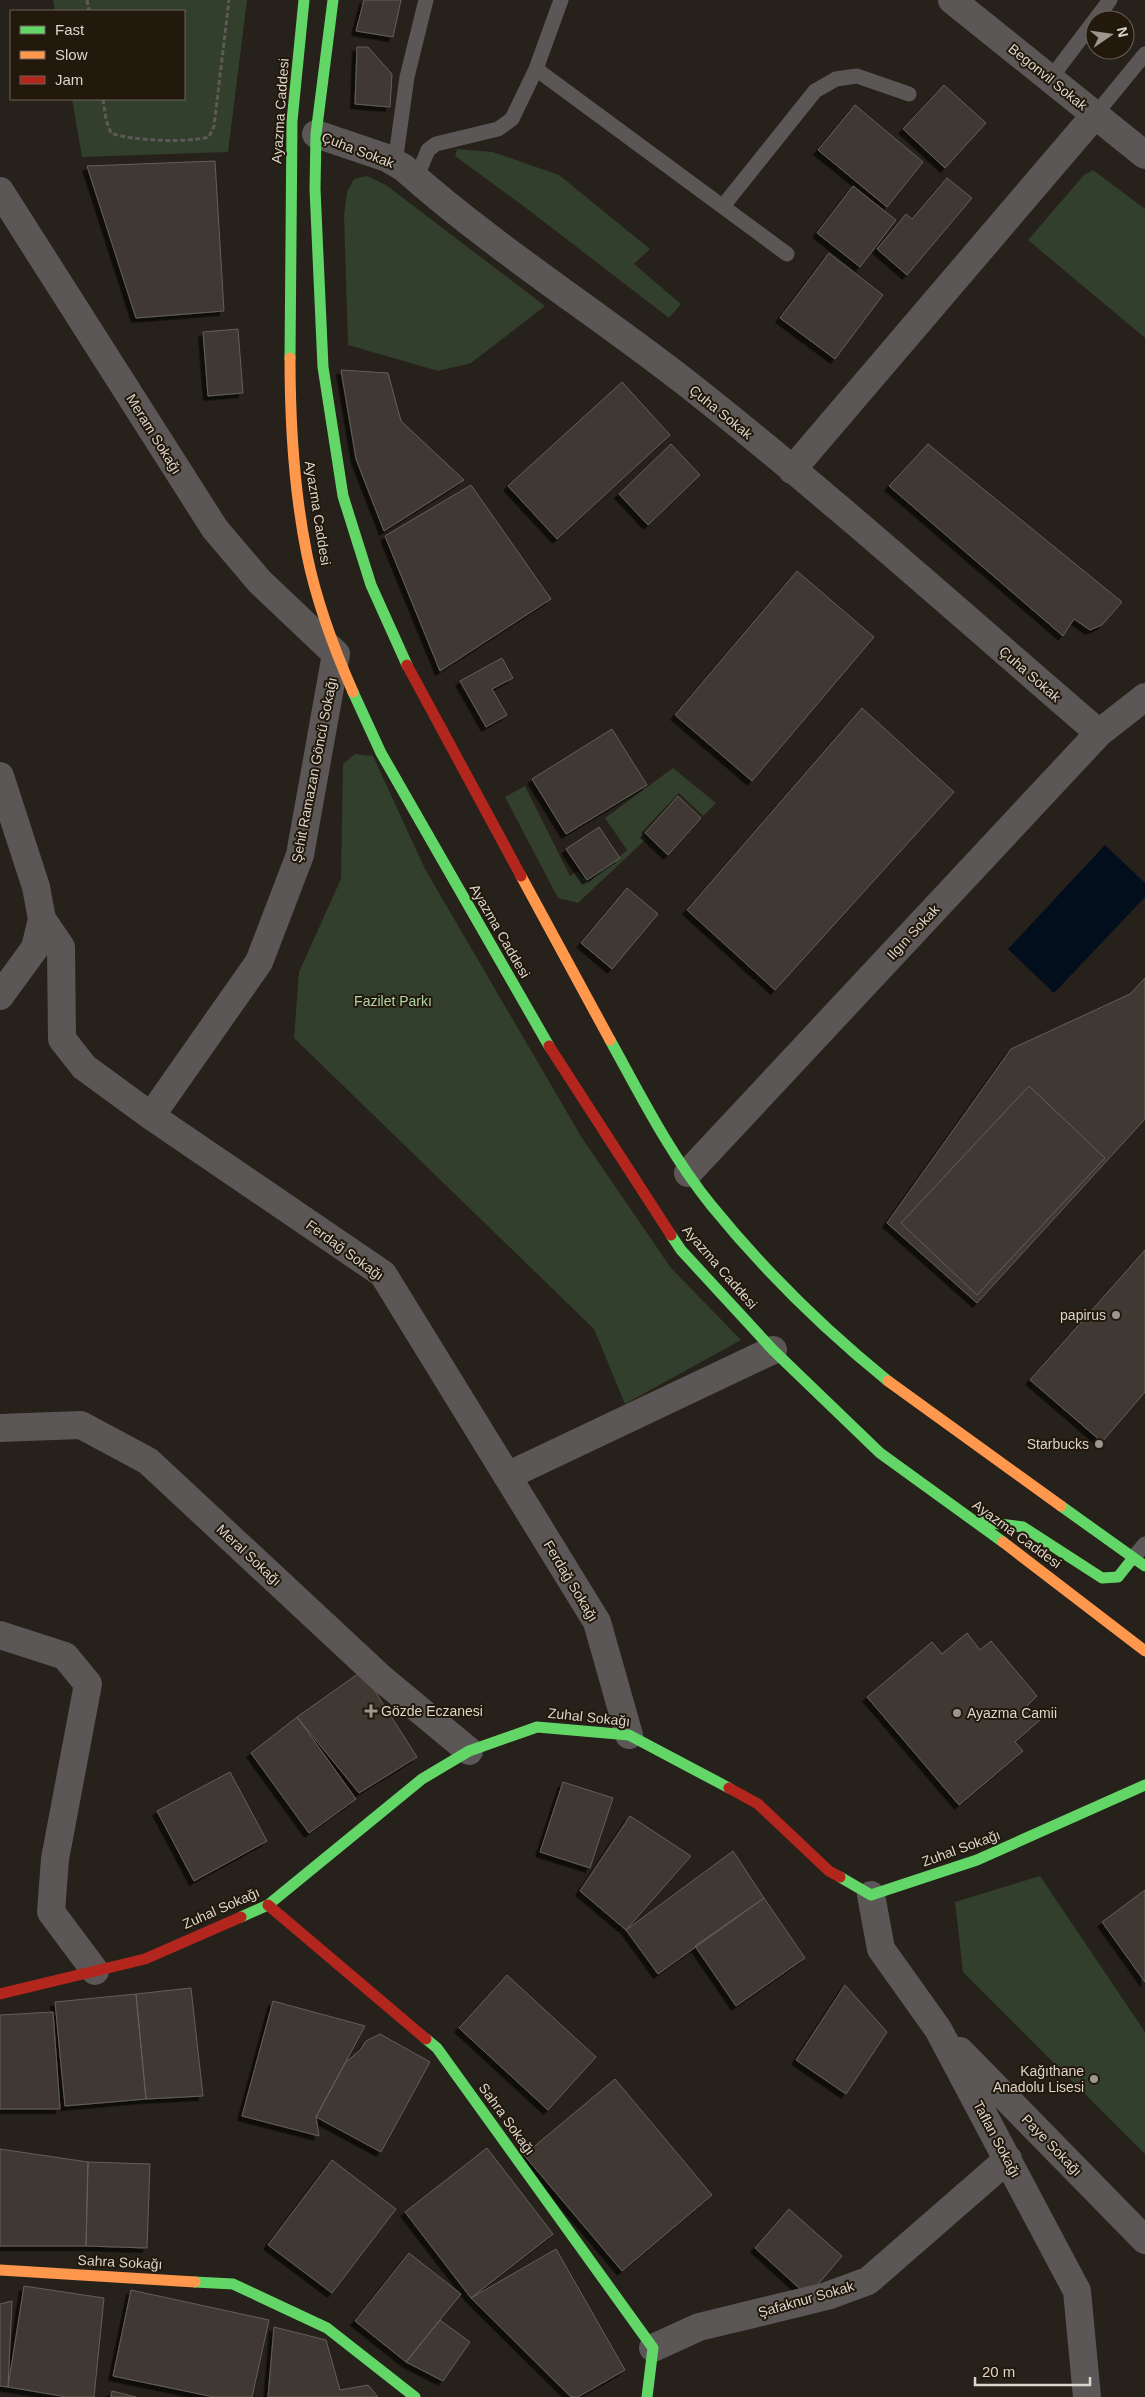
<svg xmlns="http://www.w3.org/2000/svg" width="1145" height="2397" viewBox="0 0 1145 2397" font-family="Helvetica,sans-serif">
  <defs>
    <filter id="shadow"><feDropShadow dx="-4.5" dy="4.5" stdDeviation="0" flood-color="#0009"/></filter>
  </defs>
  <rect width="100%" height="100%" fill="#26211a"/>
  <!-- green -->
  <path fill="#323f2d" d="M53,0H247L228,152L82,157L72,99H184V11H55Z
    M457,149L493,152L559,175L650,249L634,264L681,304L669,318L526,208L455,156Z
    M1093,170L1145,209V338L1028,240L1084,175Z
    M367,176L386,185L545,306L471,363L438,371L348,345L344,215L347,192L354,179Z
    M355,754L373,756L425,869L582,1138L671,1268L741,1340L625,1404L594,1329L294,1038L299,972L341,879L343,764Z
    M673,768L716,803L703,816L679,793L641,833L646,839L578,903L558,898L505,797L525,786L570,876L578,871L588,883L627,850L605,818Z
    M1040,1876L1145,2032V2154L963,1972L955,1902Z"/>
  <!-- water -->
  <path fill="#030e1d" d="M1105,845L1145,883V897L1054,993L1008,949Z"/>
  <!-- building -->
  <path fill="#3f3931" stroke="#645f59" filter="url(#shadow)" d="M364,0H401L393,37L356,31Z
    M357,47H368L392,74L390,107L355,104Z
    M944,85L986,123L945,168L903,129Z
    M855,105L923,162L887,207L818,150Z
    M215,161L224,311L136,318L87,166Z
    M947,178L972,198L907,275L877,249L906,214L912,219Z
    M853,186L896,220L860,267L817,233Z
    M829,253L883,295L835,359L780,318Z
    M238,329L243,393L208,396L203,332Z
    M341,370L388,373L401,421L464,480L384,531L356,459Z
    M622,382L670,435L557,539L508,486Z
    M671,444L700,475L648,525L619,494Z
    M928,444L1122,602L1102,625L1090,630L1074,619L1063,636L889,486Z
    M471,485L551,599L440,671L385,536Z
    M797,571L874,637L752,781L675,715Z
    M502,658L513,678L492,689L507,715L486,727L460,681Z
    M862,708L954,792L775,990L687,910Z
    M612,729L647,785L566,834L532,779Z
    M678,796L701,818L668,855L645,833Z
    M599,827L620,858L587,880L566,849Z
    M627,888L658,914L612,969L581,943Z
    M1145,978V1119L977,1303L887,1223L1011,1049L1130,994Z
    M1029,1086L1105,1158L977,1295L901,1223Z
    M1145,1250V1392L1102,1442L1030,1380Z
    M967,1633L980,1650L991,1641L1037,1696L1027,1706L1040,1720L1015,1742L1023,1751L959,1805L867,1697L932,1642L942,1654Z
    M362,1671L417,1757L359,1793L297,1717Z
    M297,1717L356,1799L309,1833L251,1753Z
    M230,1772L267,1841L194,1881L157,1811Z
    M563,1782L613,1798L590,1868L540,1852Z
    M630,1816L691,1856L626,1930L580,1891Z
    M733,1851L764,1898L658,1974L626,1930Z
    M1145,1890V1982L1102,1922Z
    M764,1898L805,1958L736,2006L695,1946Z
    M507,1975L596,2057L548,2110L459,2028Z
    M845,1985L887,2032L846,2094L796,2060Z
    M191,1988L203,2096L146,2099L136,1994Z
    M136,1994L146,2099L65,2106L55,2002Z
    M273,2001L365,2026L316,2117L319,2136L242,2116Z
    M53,2012L60,2109H0V2015Z
    M380,2034L430,2062L381,2152L316,2117L345,2063L360,2050L366,2041Z
    M615,2079L712,2195L622,2271L524,2155Z
    M487,2148L553,2234L471,2298L405,2212Z
    M0,2149L88,2162L86,2246H0Z
    M332,2160L396,2209L332,2293L268,2245Z
    M88,2162L150,2164L147,2248L86,2246Z
    M789,2209L842,2256L808,2296L755,2248Z
    M556,2249L625,2370L578,2397H571L471,2298Z
    M409,2253L461,2294L406,2362L355,2321Z
    M24,2286L104,2298L94,2397H67L8,2387Z
    M131,2290L269,2320L252,2397H214L113,2376Z
    M12,2301L8,2387L0,2386V2304Z
    M440,2320L470,2342L443,2381L406,2362Z
    M274,2327L326,2340L340,2390L368,2385L378,2397H268Z
    M112,2391L136,2397H111Z"/>
  <g fill="none" stroke-linecap="round" stroke-linejoin="round">
    <!-- path -->
    <path stroke="#5d5956" stroke-width="3" stroke-dasharray="5 2.5" stroke-linecap="butt" d="M87,0L89,11
      M103,99L106,120L111,133C132,141 187,143 209,137L214,126L229,0"/>
    <!-- lane -->
    <path stroke="#5b5756" stroke-width="15" d="M536,69L787,254
      M1050,79L1110,0
      M1095,115L1145,54
      M395,163L407,77L426,0
      M416,179L428,150L436,144L498,129L512,119L536,69L561,0
      M723,206L815,91L836,79L857,76L909,94
      M1133,1558L1145,1544"/>
    <!-- street -->
    <path stroke="#5b5756" stroke-width="28" d="M952,0L1145,155
      M316,134L387,158L404,168C495,249 599,314 694,389C833,499 965,618 1099,733
      M0,191L215,529L260,582L336,654L300,855L259,962L151,1116
      M792,470L1095,115
      M0,776L36,887L42,919L35,948L0,996
      M42,919L61,947L62,1039L84,1067L151,1116L383,1274L597,1622L629,1735
      M688,1173L1099,733L1145,697
      M0,1428L81,1425L148,1461L381,1678L469,1751
      M507,1476L773,1350
      M0,1635L65,1656L88,1684L55,1859L51,1912L95,1971
      M871,1895L881,1949L938,2029L1077,2291L1087,2397
      M960,2051L1145,2240
      M653,2348L699,2327L827,2296L868,2281L1008,2159"/>
    <!-- fast -->
    <path stroke="#63d668" stroke-width="11" d="M333,0L316,134L315,189L323,367L343,496L371,585L407,665
      M290,358L292,121L304,0
      M353,692L381,753L549,1046
      M610,1040C641,1096 670,1154 711,1205C763,1269 824,1329 888,1381
      M671,1235L681,1250L773,1350L880,1453L1003,1542
      M1061,1506L1145,1566
      M976,1521L1023,1527L1102,1578L1118,1577L1133,1558
      M840,1877L871,1895L977,1860L1145,1785
      M241,1917L268,1905L422,1779L469,1751L537,1727L629,1735L729,1788
      M426,2039L437,2048L653,2348L647,2397
      M195,2282L233,2284L327,2328L415,2397"/>
    <!-- slow -->
    <path stroke="#ff974d" stroke-width="11" d="M290,358C290,424 294,491 307,555C316,599 335,651 353,692
      M521,876L610,1040
      M888,1381L1061,1506
      M1003,1542L1145,1651
      M0,2270L195,2282"/>
    <!-- jam -->
    <path stroke="#b3261e" stroke-width="11" d="M407,665L521,876
      M549,1046L671,1235
      M729,1788L758,1804L829,1871L840,1877
      M268,1905L426,2039
      M0,1994L145,1959L241,1917"/>
  </g>
  <!-- markers -->
  <g fill="#9c968e" stroke="#22180b" stroke-width="2">
    <circle cx="1116" cy="1315" r="5"/>
    <circle cx="1099" cy="1444" r="5"/>
    <path d="M368.5 1703.5h5v5h5v5h-5v5h-5v-5h-5v-5h5z"/>
    <circle cx="957" cy="1713" r="5"/>
    <circle cx="1094" cy="2079" r="5"/>
  </g>
  <g text-anchor="middle" dominant-baseline="central" stroke-width="4" stroke-linejoin="round" paint-order="stroke">
    <!-- street labels -->
    <g font-size="14" fill="#dbd5cc" stroke="#22180b">
      <text transform="translate(1048 77) rotate(39)">Begonvil Sokak</text>
      <text transform="translate(280 111) rotate(-86)">Ayazma Caddesi</text>
      <text transform="translate(358 150) rotate(21)">Çuha Sokak</text>
      <text transform="translate(721 412) rotate(39)">Çuha Sokak</text>
      <text transform="translate(154 434) rotate(58)">Meram Sokağı</text>
      <text transform="translate(318 513) rotate(81)">Ayazma Caddesi</text>
      <text transform="translate(1030 674) rotate(41)">Çuha Sokak</text>
      <text transform="translate(314 770) rotate(-79)">Şehit Ramazan Göncü Sokağı</text>
      <text transform="translate(500 931) rotate(60)">Ayazma Caddesi</text>
      <text transform="translate(913 932) rotate(-47)">Ilgın Sokak</text>
      <text transform="translate(345 1250) rotate(36)">Ferdağ Sokağı</text>
      <text transform="translate(720 1267) rotate(49)">Ayazma Caddesi</text>
      <text transform="translate(1017 1534) rotate(36)">Ayazma Caddesi</text>
      <text transform="translate(249 1555) rotate(43)">Meral Sokağı</text>
      <text transform="translate(571 1581) rotate(59)">Ferdağ Sokağı</text>
      <text transform="translate(589 1717) rotate(6)">Zuhal Sokağı</text>
      <text transform="translate(961 1848) rotate(-20)">Zuhal Sokağı</text>
      <text transform="translate(221 1908) rotate(-24)">Zuhal Sokağı</text>
      <text transform="translate(507 2119) rotate(54)">Sahra Sokağı</text>
      <text transform="translate(997 2139) rotate(62)">Taflan Sokağı</text>
      <text transform="translate(1052 2145) rotate(46)">Paye Sokağı</text>
      <text transform="translate(120 2262) rotate(3)">Sahra Sokağı</text>
      <text transform="translate(806 2299) rotate(-16)">Şafaknur Sokak</text>
    </g>
    <!-- park labels -->
    <g font-size="14" fill="#b0d5a7" stroke="#22180b">
      <text x="393" y="1001">Fazilet Parkı</text>
    </g>
    <!-- poi labels -->
    <g font-size="14" fill="#dbd5cc" stroke="#22180b" text-anchor="end">
      <text x="1106" y="1315">papirus</text>
      <text x="1089" y="1444">Starbucks</text>
      <text x="381" y="1711" text-anchor="start">Gözde Eczanesi</text>
      <text x="967" y="1713" text-anchor="start">Ayazma Camii</text>
      <text x="1084" y="2071">Kağıthane<tspan x="1084" dy="16">Anadolu Lisesi</tspan></text>
    </g>
  </g>
  <!-- legend -->
  <rect x="10" y="10" width="175" height="90" fill="#22180b" stroke="#6c6458"/>
  <rect x="20" y="26" width="25" height="8" fill="#63d668" stroke="#6c6458"/>
  <text x="55" y="35" font-size="15" fill="#dbd5cc">Fast</text>
  <rect x="20" y="51" width="25" height="8" fill="#ff974d" stroke="#6c6458"/>
  <text x="55" y="60" font-size="15" fill="#dbd5cc">Slow</text>
  <rect x="20" y="76" width="25" height="8" fill="#b3261e" stroke="#6c6458"/>
  <text x="55" y="85" font-size="15" fill="#dbd5cc">Jam</text>
  <!-- north arrow -->
  <g transform="translate(1110 35) rotate(77)"><circle r="24" fill="#22180b" stroke="#6c6458"/>
  <path d="M0-4L9 19L0 12L-9 19Z" fill="#9c968e"/>
  <text y="-8" font-size="14" font-weight="bold" text-anchor="middle" fill="#dbd5cc">N</text>
  </g>
  <!-- scale -->
  <path d="M975 2377v8h115v-8" fill="none" stroke="#dbd5cc" stroke-width="2.5"/>
  <text x="982" y="2377" font-size="15" fill="#dbd5cc" stroke="#22180b" stroke-width="4" paint-order="stroke">20 m</text>
</svg>
